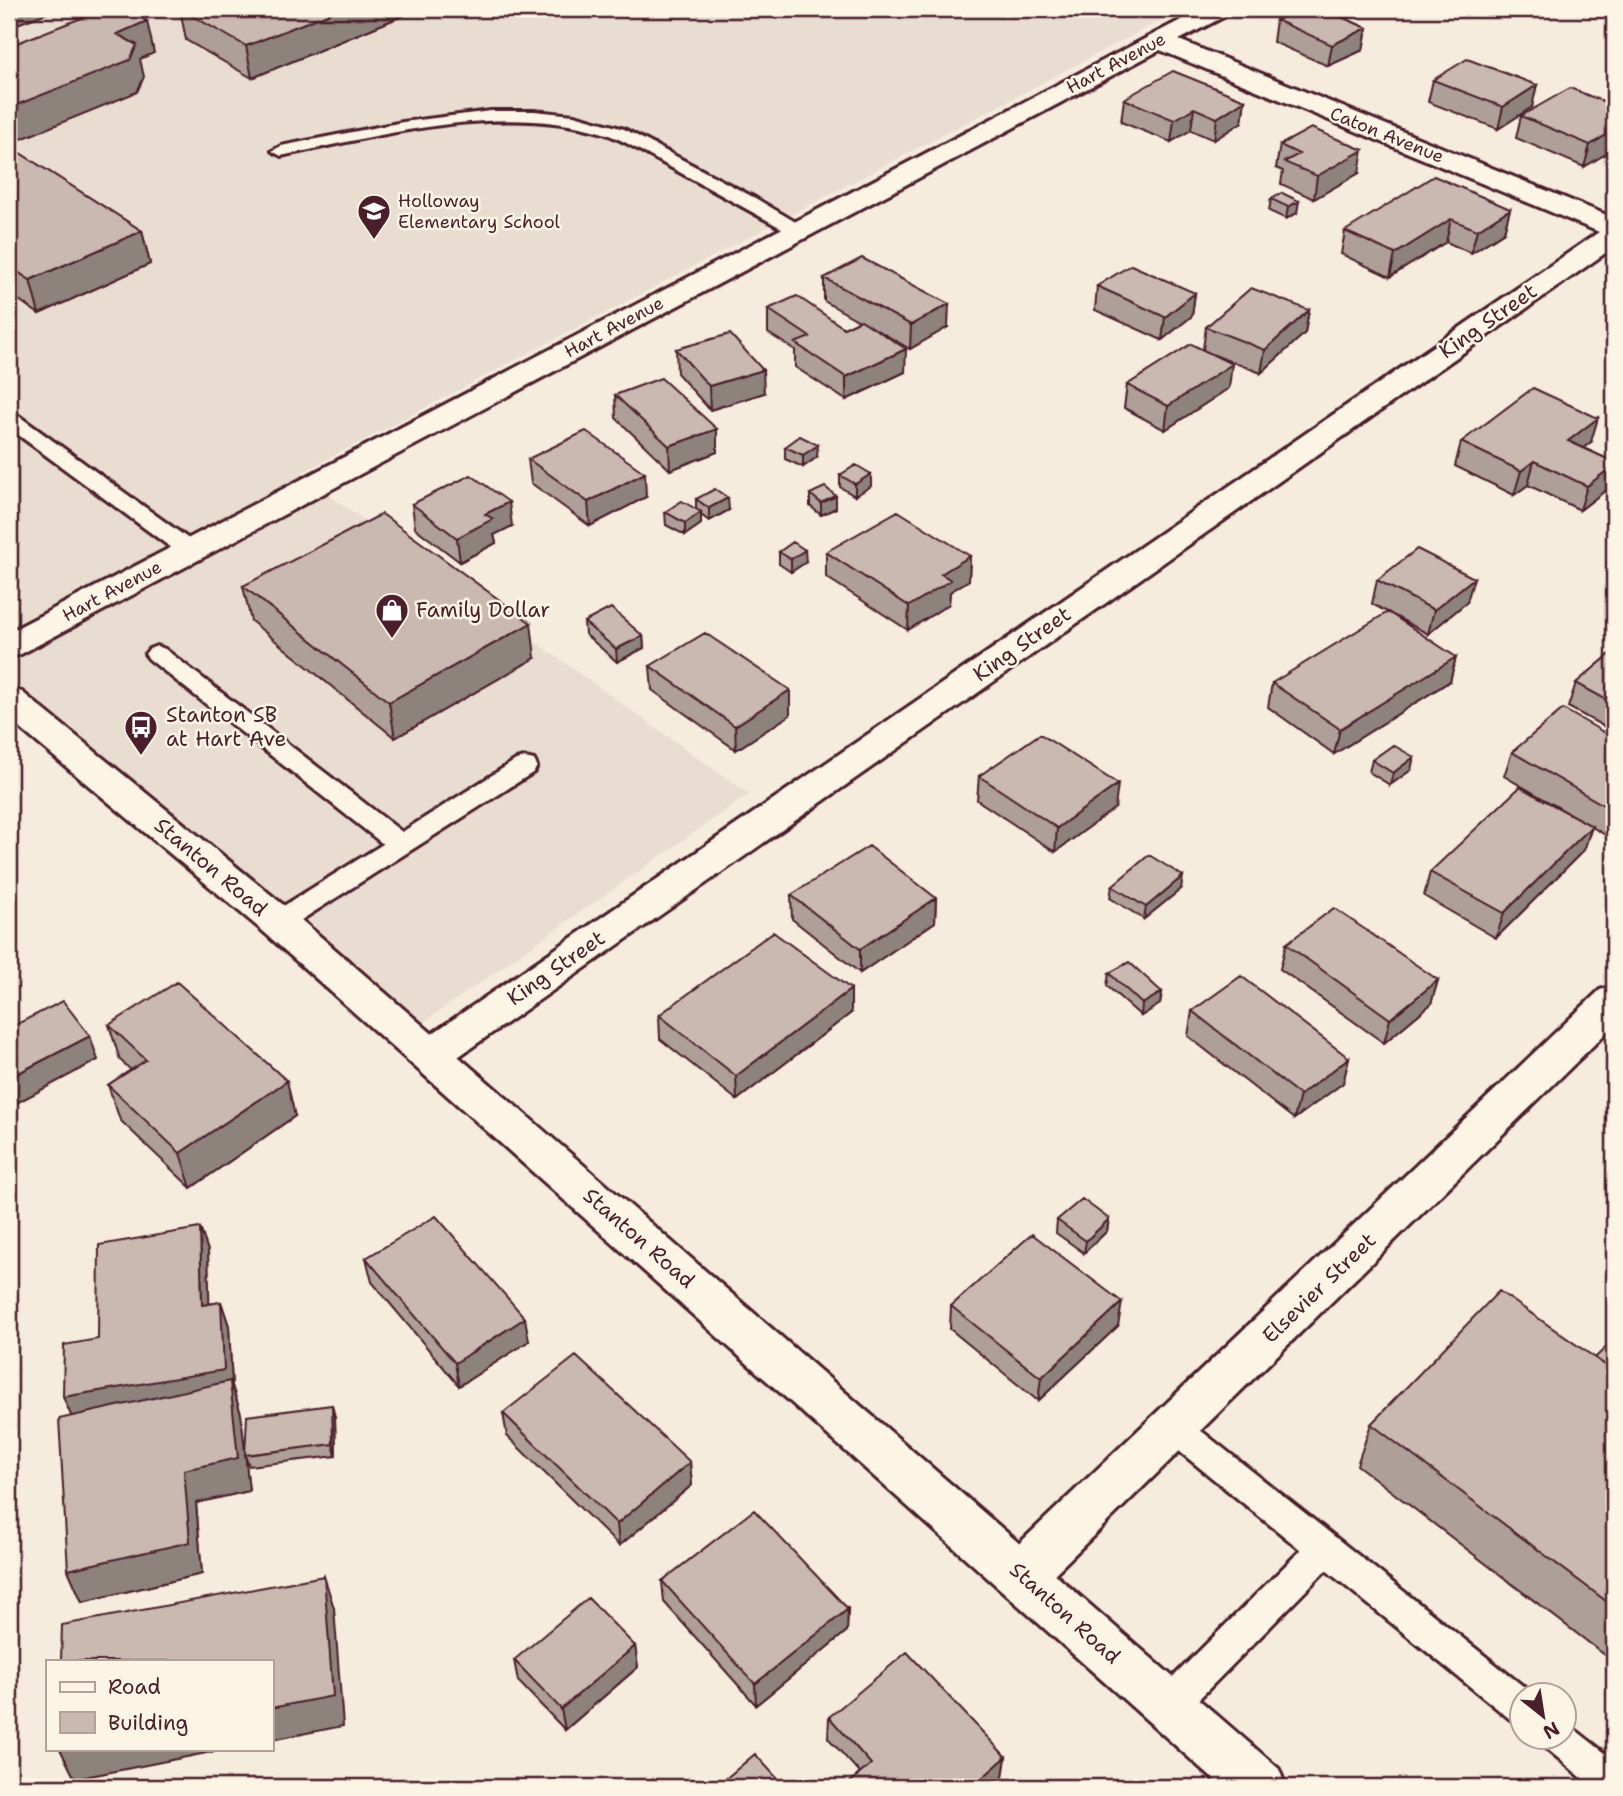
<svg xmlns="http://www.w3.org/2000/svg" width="1623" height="1796" viewBox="0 0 1623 1796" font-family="'Shantell Sans',sans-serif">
  <rect width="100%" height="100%" fill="#f5ecde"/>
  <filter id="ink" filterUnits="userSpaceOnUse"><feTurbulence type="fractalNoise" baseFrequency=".0143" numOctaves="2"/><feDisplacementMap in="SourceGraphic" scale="14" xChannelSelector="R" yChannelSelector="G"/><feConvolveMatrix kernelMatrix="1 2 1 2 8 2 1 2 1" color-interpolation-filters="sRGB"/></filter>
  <g filter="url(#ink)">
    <!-- built -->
    <path fill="#e8ddd0" d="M9,9H1182L299,474L749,794L421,1024L9,682Z"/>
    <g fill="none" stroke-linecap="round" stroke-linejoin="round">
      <defs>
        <path id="service" d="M491,111H534L574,115L624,129L755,198L809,230L806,234H792C749,210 705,186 661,162C642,152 624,140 603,133C500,102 384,135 281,156L272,151L281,146L403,122Z
          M9,412L16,414L197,545L200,550L197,555H181L9,428Z
          M157,646L165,649L402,832L516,760L525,758L534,760L537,766L534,772L287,929L278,932L269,929L265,922L269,915L383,844L149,659L145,654L149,649Z
          M1174,1414L1185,1418L1533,1694H1522V1724L1510,1719L1326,1570L1181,1717L1169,1722L1157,1717L1152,1705L1157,1693L1301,1550L1163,1438L1158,1428L1163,1418Z
          M1564,1721L1614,1760V1787H1593L1546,1748L1541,1736H1564Z"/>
        <path id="minor" d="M1202,9H1232L1229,14L1179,40L1614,218V247L445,1066L431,1071L417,1066L411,1055L417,1044L1599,232L1160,50L21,654L9,657V632Z
          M1614,986V1025L1038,1590L1021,1597L1004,1590L996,1574L1004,1558L1600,990Z"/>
        <path id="tertiary" d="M9,688L22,692L292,912L1279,1769L1286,1787H1222L264,932L9,719Z"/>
      </defs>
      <!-- service casing -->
      <use href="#service" stroke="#4a1f2b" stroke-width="6"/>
      <!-- minor casing -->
      <use href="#minor" stroke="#4a1f2b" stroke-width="6"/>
      <!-- tertiary casing -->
      <use href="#tertiary" stroke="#4a1f2b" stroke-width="6"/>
      <!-- service -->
      <use href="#service" fill="#fcf5e5" fill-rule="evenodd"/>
      <!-- minor -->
      <use href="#minor" fill="#fcf5e5" fill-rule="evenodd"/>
      <!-- tertiary -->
      <use href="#tertiary" fill="#fcf5e5" fill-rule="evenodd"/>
    </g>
    <!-- wall -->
    <path fill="#ae9f98" stroke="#4a1f2b" stroke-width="2" d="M180,9H407V14L252,78L186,40Z
      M1293,9H1351L1349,20L1367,28L1363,50L1328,66L1273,42L1276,20L1292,12Z
      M1433,80L1532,107L1498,129L1428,102Z
      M1124,99L1245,100L1242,122L1214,140L1191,130L1171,142L1121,122Z
      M1614,106L1584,167L1516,138L1521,116Z
      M1280,145L1359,173L1314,199L1281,184L1283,171L1276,168Z
      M9,146L142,231L150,264L39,314L9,293Z
      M1282,193L1297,213L1286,219L1269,211L1271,199Z
      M1510,209L1504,232L1471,253L1446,242L1390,277L1341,254L1345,231Z
      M824,278L948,327L910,349L879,331L905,372L846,400L795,367V350L768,333V309L844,328L859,321L824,301Z
      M1097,286L1195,293L1192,316L1162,340L1095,310Z
      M1614,308V335L1607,331Z
      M1309,310L1305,333L1261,373L1212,354L1229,388L1165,430L1124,408L1127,385L1203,349L1206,327Z
      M676,349L764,393L710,410L677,373Z
      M615,395L717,429V452L670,470L616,418Z
      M1461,442H1591L1583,448L1614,462V471L1610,487L1580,510L1528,485L1514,495L1455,466Z
      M785,447L817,457L803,467L785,459Z
      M528,459L646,497L590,526L531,483Z
      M871,474V486L855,496L840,487V475Z
      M810,494L836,496V508L821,515L810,506Z
      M696,499L729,510L709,521L701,515V524L685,535L666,525L665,512L696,509Z
      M412,504L512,526L494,535L496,543L460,562L415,528Z
      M779,552L806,562L791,572L779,564Z
      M826,552L970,556L969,580L950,592L949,604L908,630L826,577Z
      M1377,580L1467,602L1428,634L1372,604Z
      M243,586L535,658L395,738L251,621Z
      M584,622L643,636L644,648L617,662L585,634Z
      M1614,651V732L1568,707L1576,683Z
      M1456,657L1450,681L1334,754L1268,707L1272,683Z
      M650,666L790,690V715L736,750L652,690Z
      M1614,738V830L1607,836L1592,827L1584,850L1496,938L1424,896L1430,872L1564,811L1504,776L1512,752Z
      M1372,760L1411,770L1390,785L1369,772Z
      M979,776L1115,808L1055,852L977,800Z
      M1112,886L1181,889L1144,919L1110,898Z
      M791,895L936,898L935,922L860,973L792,919Z
      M1286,944L1438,980L1431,1004L1384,1043L1280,969Z
      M1109,973L1162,992L1160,1004L1141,1016L1107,986Z
      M1192,1011L1349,1058L1343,1083L1294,1119L1188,1036Z
      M851,1013L737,1100L660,1039L659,1015Z
      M109,1025L295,1116L191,1188L120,1120L108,1085L131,1070L120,1060Z
      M1109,1219L1107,1231L1084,1253L1056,1233L1057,1220Z
      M200,1228L208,1251L209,1304L221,1302L229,1326L232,1386L241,1414L245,1455L335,1417L336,1456L249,1466L245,1455L249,1491L196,1503L202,1574L82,1602L98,1339Z
      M366,1258L529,1341L459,1386L372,1282Z
      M951,1306L1118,1326L1038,1401L950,1329Z
      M1614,1342V1662L1357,1465L1371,1424L1595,1358Z
      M503,1413L690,1462L692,1485L619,1546L507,1436Z
      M662,1581L848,1609L847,1631L756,1705L664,1602Z
      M635,1646L638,1667L565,1730L518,1681L514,1660Z
      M829,1717L1006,1757L1003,1777L992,1787H845L860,1773L828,1738Z"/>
    <!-- shaded-wall -->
    <path fill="#8d827c" stroke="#4a1f2b" stroke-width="2" d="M9,9H58L9,27Z
      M340,9H407V14L252,78L246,46Z
      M1348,9H1351L1348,29L1336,15Z
      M147,21L154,53L140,59L144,77L137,92L9,144V108L117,34Z
      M1367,28L1363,50L1328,66L1332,45Z
      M1537,85L1532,107L1498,129L1503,107Z
      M1245,100L1242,122L1214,140L1217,118Z
      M1194,108L1191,130L1171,142L1174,120Z
      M1614,130V149L1584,167L1590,145Z
      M1363,150L1359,173L1314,199L1317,176Z
      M1299,201L1297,213L1286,219L1288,207Z
      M1510,209L1504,232L1471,253L1477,230Z
      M1451,219L1446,242L1390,277L1395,254Z
      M142,231L150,264L39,314L30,280Z
      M1195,293L1192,316L1162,340L1165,317Z
      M949,304L948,327L910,349L911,325Z
      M1309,310L1305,333L1261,373L1265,350Z
      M906,349L905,372L846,400V377Z
      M1232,364L1229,388L1165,430L1168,406Z
      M763,370L764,393L710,410L709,386Z
      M1598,418L1591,442L1562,465L1568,441Z
      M717,429V452L670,470L669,446Z
      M818,445L817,457L803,467V455Z
      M1534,461L1528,485L1514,495L1521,471Z
      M1614,465V471L1610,487L1580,510L1587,486Z
      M645,473L646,497L590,526L588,502Z
      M871,474V486L855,496V484Z
      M836,496V508L821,515V503Z
      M728,498L729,510L709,521V508Z
      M509,502L512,526L494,535L496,543L460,562L457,538L485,514Z
      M701,512V524L685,535V523Z
      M805,550L806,562L791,572V559Z
      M970,556L969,580L950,592L949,604L908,630L909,606L941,574Z
      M1474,578L1467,602L1428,634L1434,610Z
      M531,623L535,658L395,738L389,702Z
      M643,636L644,648L617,662L616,649Z
      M1456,657L1450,681L1334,754L1340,729Z
      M790,690V715L736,750L735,726Z
      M1414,757L1411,770L1390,785L1393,773Z
      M1118,784L1115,808L1055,852L1057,828Z
      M1614,815V830L1607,836Z
      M1592,826L1584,850L1496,938L1504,913Z
      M1183,876L1181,889L1144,919L1146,907Z
      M936,898L935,922L860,973V949Z
      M1438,980L1431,1004L1384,1043L1390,1019Z
      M851,989V1013L737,1100L736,1076Z
      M1162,992L1160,1004L1141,1016L1142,1004Z
      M90,1036L98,1060L9,1107V1078Z
      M1349,1058L1343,1083L1294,1119L1300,1095Z
      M287,1081L295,1116L191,1188L180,1153Z
      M1109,1219L1107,1231L1084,1253L1086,1241Z
      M200,1228L208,1251L210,1328L202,1305Z
      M221,1302L229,1326L232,1386L241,1414L249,1491L196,1503L202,1574L82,1602L68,1570L73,1420L63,1397Z
      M1122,1302L1118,1326L1038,1401L1041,1378Z
      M525,1318L529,1341L459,1386L455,1363Z
      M332,1405L335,1417L336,1456L333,1444Z
      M690,1462L692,1485L619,1546L617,1524Z
      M324,1576L334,1608L343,1726L271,1740V1708Z
      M848,1609L847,1631L756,1705L755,1684Z
      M635,1646L638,1667L565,1730L561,1709Z
      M60,1749H227L75,1779Z
      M1006,1757L1003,1777L992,1787H972Z"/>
    <!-- building -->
    <path fill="#cab9b1" stroke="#4a1f2b" stroke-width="2" d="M105,9H124L147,21L117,34L137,45L130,60L9,108V46Z
      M180,9H340L246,46Z
      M1300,9H1348L1336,15L1367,28L1332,45L1276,20Z
      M1467,59L1537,85L1503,107L1433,80Z
      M1173,71L1245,100L1217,118L1194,108L1174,120L1124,99Z
      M1570,88L1614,106V130L1590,145L1521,116Z
      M1311,128L1363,150L1317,176L1284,162L1299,154L1280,145Z
      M9,146L142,231L30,280L9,266Z
      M1434,176L1510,209L1477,230L1451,219L1395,254L1345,231Z
      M1282,193L1299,201L1288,207L1271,199Z
      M862,258L949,304L911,325L824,278Z
      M1131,265L1195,293L1165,317L1097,286Z
      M1251,288L1309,310L1265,350L1206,327Z
      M797,296L844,328L861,320L906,349L846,377L795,343L810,337L768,309Z
      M730,334L763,370L709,386L676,349Z
      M1191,344L1232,364L1168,406L1127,385Z
      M661,378L717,429L669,446L615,395Z
      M1533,388L1598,418L1568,441L1614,462V465L1587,486L1534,461L1521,471L1461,442Z
      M586,431L645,473L588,502L528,459Z
      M800,436L818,445L803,455L785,447Z
      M856,465L871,474L855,484L840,475Z
      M471,475L509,502L485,514L493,519L457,538L412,504Z
      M825,487L836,496L821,503L810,494Z
      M715,489L728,498L709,508L696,499Z
      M682,501L701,512L685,523L665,512Z
      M898,511L970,556L941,574L951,580L909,606L826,552Z
      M382,514L531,623L389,702L243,586Z
      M793,542L805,550L791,559L779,552Z
      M1417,549L1474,578L1434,610L1377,580Z
      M611,608L643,636L616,649L584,622Z
      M1388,612L1456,657L1340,729L1272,683Z
      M705,633L790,690L735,726L650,666Z
      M1614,651V704L1576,683Z
      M1563,709L1614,738V811L1512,752Z
      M1040,734L1118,784L1057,828L979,776Z
      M1393,745L1414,757L1393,773L1372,760Z
      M1520,787L1592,826L1504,913L1430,872Z
      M869,846L936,898L860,949L791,895Z
      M1149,855L1183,876L1146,907L1112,886Z
      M1334,908L1438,980L1390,1019L1286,944Z
      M773,932L851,989L736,1076L659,1015Z
      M1129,962L1162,992L1142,1004L1109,973Z
      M1241,976L1349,1058L1300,1095L1192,1011Z
      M177,982L287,1081L180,1153L108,1085L146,1060L109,1025Z
      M63,1001L90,1036L9,1078V1028Z
      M1082,1199L1109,1219L1086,1241L1057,1220Z
      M436,1216L525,1318L455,1363L366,1258Z
      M200,1228L202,1305L221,1302L224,1370L63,1397L64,1345L98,1339L99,1245Z
      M1032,1234L1122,1302L1041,1378L951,1306Z
      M1499,1291L1614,1371V1607L1371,1424Z
      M1614,1342V1371L1595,1358L1609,1344Z
      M576,1356L690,1462L617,1524L503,1413Z
      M230,1381L238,1458L184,1470L190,1542L68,1570L59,1419Z
      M332,1405L333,1444L245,1455L247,1416Z
      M754,1510L848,1609L755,1684L662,1581Z
      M324,1576L333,1696L271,1708V1661H61L62,1625Z
      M588,1598L635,1646L561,1709L514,1660Z
      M907,1652L1006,1757L972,1787H845L871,1764L829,1717Z
      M755,1754L785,1787H716Z
      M1075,1783L1079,1787H1070Z"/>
  </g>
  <!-- icons -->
  <defs>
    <symbol id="school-pin" viewBox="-11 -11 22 30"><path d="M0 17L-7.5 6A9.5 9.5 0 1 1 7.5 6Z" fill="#4a1f2b" stroke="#fcf5e5"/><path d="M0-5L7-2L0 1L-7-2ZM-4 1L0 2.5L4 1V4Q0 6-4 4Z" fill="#fff"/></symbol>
    <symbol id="shop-pin" viewBox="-11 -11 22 30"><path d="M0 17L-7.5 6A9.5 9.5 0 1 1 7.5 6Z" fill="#4a1f2b" stroke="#fcf5e5"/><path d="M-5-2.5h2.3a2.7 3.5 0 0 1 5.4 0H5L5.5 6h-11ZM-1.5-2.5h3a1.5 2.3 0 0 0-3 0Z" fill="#fff"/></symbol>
    <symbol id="bus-pin" viewBox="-11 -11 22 30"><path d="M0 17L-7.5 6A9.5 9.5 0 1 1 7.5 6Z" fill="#4a1f2b" stroke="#fcf5e5"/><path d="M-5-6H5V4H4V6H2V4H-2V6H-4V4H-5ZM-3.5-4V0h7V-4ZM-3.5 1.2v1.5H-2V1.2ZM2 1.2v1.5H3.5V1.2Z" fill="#fff"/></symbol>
  </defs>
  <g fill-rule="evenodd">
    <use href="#school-pin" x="355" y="192" width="38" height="52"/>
    <use href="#shop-pin" x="373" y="591" width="38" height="52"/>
    <use href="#bus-pin" x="122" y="708" width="38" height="52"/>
  </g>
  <g text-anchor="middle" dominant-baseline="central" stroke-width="5" stroke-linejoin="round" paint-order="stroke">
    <!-- far-street labels -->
    <g font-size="18" fill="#4a1f2b" stroke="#fcf5e5">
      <text transform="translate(1116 63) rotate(-28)">Hart Avenue</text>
      <text transform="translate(1387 135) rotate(22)">Caton Avenue</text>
      <text transform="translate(614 327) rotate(-28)">Hart Avenue</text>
      <text transform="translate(112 591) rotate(-28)">Hart Avenue</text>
    </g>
    <!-- far-poi labels -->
    <g font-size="18" fill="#4a1f2b" stroke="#fcf5e5" text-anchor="start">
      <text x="398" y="201">Holloway<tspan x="398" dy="21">Elementary School</tspan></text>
    </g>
    <!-- street labels -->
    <g font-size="21" fill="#4a1f2b" stroke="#fcf5e5">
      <text transform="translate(1488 321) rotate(-35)">King Street</text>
      <text transform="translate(1022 644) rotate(-35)">King Street</text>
      <text transform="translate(211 867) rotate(40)">Stanton Road</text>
      <text transform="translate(556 968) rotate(-35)">King Street</text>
      <text transform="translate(639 1238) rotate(41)">Stanton Road</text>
      <text transform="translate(1319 1288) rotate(-44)">Elsevier Street</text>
      <text transform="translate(1065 1613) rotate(42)">Stanton Road</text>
    </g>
    <!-- poi labels -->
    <g font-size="21" fill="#4a1f2b" stroke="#fcf5e5" text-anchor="start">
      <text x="416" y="610">Family Dollar</text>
      <text x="166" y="715">Stanton SB<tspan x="166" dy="24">at Hart Ave</tspan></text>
    </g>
  </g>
  <!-- margin -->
  <rect width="1623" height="1796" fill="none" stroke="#fcf5e5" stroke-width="35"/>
  <rect x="18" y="18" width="1588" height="1761" fill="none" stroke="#4a1f2b" stroke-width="2.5" filter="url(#ink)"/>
  <!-- legend -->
  <rect x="46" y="1660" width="228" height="91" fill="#fcf5e5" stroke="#b59f9b" stroke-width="2"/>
  <rect x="60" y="1682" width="35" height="10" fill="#fcf5e5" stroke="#b59f9b" stroke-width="2"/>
  <text x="108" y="1694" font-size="21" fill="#4a1f2b">Road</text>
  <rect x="60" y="1712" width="35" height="21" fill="#cab9b1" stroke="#b59f9b" stroke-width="2"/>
  <text x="108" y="1730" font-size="21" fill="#4a1f2b">Building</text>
  <!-- north arrow -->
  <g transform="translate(1543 1716) rotate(150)"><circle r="33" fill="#fcf5e5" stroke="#b59f9b" stroke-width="2"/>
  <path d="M0-5L12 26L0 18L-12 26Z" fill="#4a1f2b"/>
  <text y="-10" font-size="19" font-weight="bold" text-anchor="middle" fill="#4a1f2b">N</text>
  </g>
</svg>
